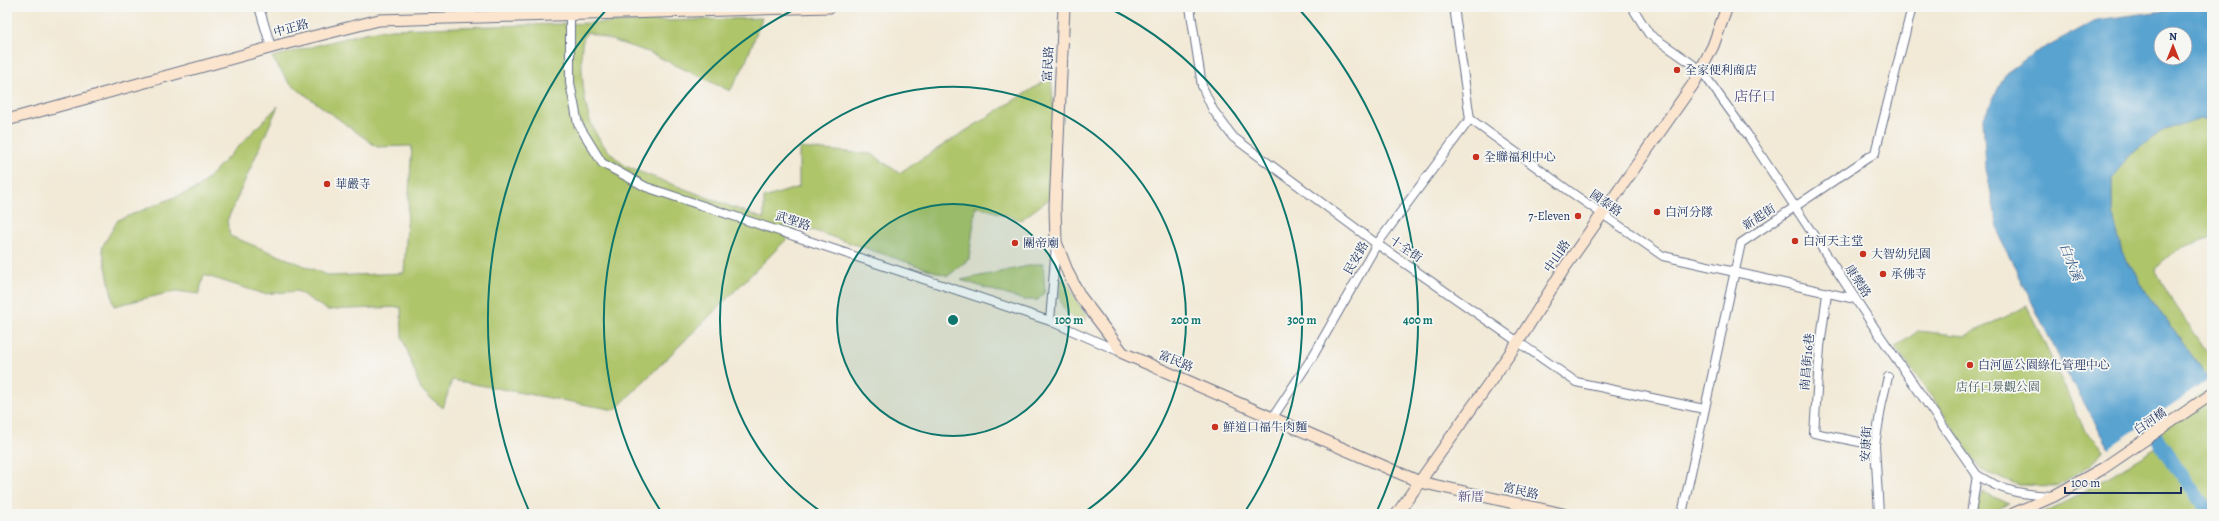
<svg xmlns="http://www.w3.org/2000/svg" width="2219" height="521" viewBox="0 0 2219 521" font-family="Alegreya,'Noto Serif TC',serif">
  <rect width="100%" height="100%" fill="#f6f6f2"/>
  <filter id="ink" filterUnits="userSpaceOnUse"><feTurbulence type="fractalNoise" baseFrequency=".025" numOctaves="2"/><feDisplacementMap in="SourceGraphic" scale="8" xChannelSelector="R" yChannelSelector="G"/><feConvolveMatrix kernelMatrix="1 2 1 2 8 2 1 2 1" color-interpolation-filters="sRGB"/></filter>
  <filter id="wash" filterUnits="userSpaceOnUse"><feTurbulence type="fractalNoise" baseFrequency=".012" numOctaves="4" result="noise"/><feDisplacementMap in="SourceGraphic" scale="16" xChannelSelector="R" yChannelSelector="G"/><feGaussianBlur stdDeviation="0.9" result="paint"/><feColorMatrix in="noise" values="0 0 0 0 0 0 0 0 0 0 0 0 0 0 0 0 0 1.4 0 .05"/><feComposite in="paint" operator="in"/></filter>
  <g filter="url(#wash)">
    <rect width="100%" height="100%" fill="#f2e9d6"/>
    <!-- green -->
    <path fill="#aec56a" stroke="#647a64" d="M762,18L745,64L730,91L648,52L587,32C579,45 582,55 582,71C585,114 590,140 627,167L764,219V198L799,187V148L872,154L899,173L1051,77L1057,149L1052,197L1021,220L976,206L969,259L948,276L800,226L615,410L452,380L443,408L421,390L402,336L401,307L327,310L297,291L264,294L204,275L199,294L176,291L114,306L102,247L118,220L198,188L278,106L227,221L230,236L330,276L404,273L412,146L377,147L289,83L272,57L369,32L392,29Z
      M2197,119H2212V237L2178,249L2155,269L2170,297L2212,359V383L2149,297L2122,252L2112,213V179L2129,155L2162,131Z
      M1043,263L1045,292L1038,300H1023L961,280Z
      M1065,279L1087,318L1081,322C1061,313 1058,302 1060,281Z
      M2027,306L2084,429L2104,449L2092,464L2057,486L2019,485L1981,470L1934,399L1895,348L1918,331L1965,336Z
      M2212,384V514H2041L2073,498L2161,445L2151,430Z
      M1983,492C1991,497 2001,499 2009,504L1987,514H1977L1978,501Z"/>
    <!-- water -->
    <path fill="#58a3d0" stroke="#3a6997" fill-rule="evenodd" d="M2193,7H2212V119H2197L2162,131L2129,155L2112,179V213L2122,252L2149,297L2212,383L2112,453L2062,363L2000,238L1986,168L1983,119L2006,73L2034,53L2096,20ZM2161,34H2185V58H2161Z"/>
    <!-- pier -->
    <path fill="#f2e9d6" d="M2211,378L2212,386L2152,432L2113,454H2110L2107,449Z"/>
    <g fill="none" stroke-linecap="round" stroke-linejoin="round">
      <!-- river -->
      <path stroke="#58a3d0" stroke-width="14" d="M2147,423L2178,470L2210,514"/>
    </g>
  </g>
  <g filter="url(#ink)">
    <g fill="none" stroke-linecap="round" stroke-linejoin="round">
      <defs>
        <path id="street" d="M259,7L271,47
          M1190,7L1202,86L1213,110L1233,137L1377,244L1576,382L1704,409
          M1454,7L1470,119L1572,193L1663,256L1855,299
          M1632,7L1649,34L1701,70L1747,134L1874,327L1977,475C2004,492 2020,494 2052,496
          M570,15V83L578,124L602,163L646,187L1050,321L1123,353
          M1827,294L1820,347L1814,433L1875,445
          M1050,321L1056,245
          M1273,417L1313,356L1377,244L1470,119
          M1682,514L1741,243L1875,153L1912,7
          M1879,514L1875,445L1882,402L1888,377
          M1971,514L1977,475"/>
        <path id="secondary" d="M1064,7L1055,207L1056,242L1068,273L1080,296L1123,353L1420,482L1563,514
          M7,120L280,45L379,20L830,7
          M1397,514L1518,342L1563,270L1694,83L1713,46L1727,7
          M2013,514L2054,496L2102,469L2212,394"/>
      </defs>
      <!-- street casing -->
      <use href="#street" stroke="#667088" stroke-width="10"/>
      <!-- secondary casing -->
      <use href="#secondary" stroke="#667088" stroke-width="13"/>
      <!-- street -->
      <use href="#street" stroke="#fff" stroke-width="8"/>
      <!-- secondary -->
      <use href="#secondary" stroke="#fbe5cf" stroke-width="11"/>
    </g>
  </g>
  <!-- distance rings -->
  <circle cx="953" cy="320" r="116" fill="#0f766e" fill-opacity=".12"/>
  <g fill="none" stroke="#0f766e" stroke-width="2">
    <circle cx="953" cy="320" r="116"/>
    <path d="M823 513A233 233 0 1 1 1083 513"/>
    <path d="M662 513A349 349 0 0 1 797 8M1109 8A349 349 0 0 1 1244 513"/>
    <path d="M530 513A465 465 0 0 1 607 9M1299 9A465 465 0 0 1 1376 513"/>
  </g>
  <!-- markers -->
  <g fill="#c8321e" stroke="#f6f6f2" stroke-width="1.5">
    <circle cx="1677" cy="70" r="4"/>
    <circle cx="1476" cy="157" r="4"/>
    <circle cx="327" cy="184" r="4"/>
    <circle cx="1657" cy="212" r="4"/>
    <circle cx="1578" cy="216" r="4"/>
    <circle cx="1795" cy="241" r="4"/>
    <circle cx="1015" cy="243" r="4"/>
    <circle cx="1863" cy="254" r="4"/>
    <circle cx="1883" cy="274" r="4"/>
    <circle cx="1970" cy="365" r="4"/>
    <circle cx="1215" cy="427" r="4"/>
  </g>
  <g text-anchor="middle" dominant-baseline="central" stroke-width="3.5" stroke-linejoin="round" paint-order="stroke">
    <!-- street labels -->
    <g font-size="12" fill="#1b2f5e" stroke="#f6f6f2">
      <text transform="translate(291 28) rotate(-15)">中正路</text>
      <text transform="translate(1048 64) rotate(-87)">富民路</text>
      <text transform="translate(1606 203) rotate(35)">國泰路</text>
      <text transform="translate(1759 217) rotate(-33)">新起街</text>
      <text transform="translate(793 221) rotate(18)">武聖路</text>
      <text transform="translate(1406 249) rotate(34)">十全街</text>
      <text transform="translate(1557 256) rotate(-56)">中山路</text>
      <text transform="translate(1356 258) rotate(-60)">民安路</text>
      <text transform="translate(1858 281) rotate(57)">康樂路</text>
      <text transform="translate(1176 361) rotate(23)">富民路</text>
      <text transform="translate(1807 362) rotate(-85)">南昌街16巷</text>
      <text transform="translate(2150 421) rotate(-34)">白河橋</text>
      <text transform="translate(1866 444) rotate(-87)">安康街</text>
      <text transform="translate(1521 491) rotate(13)">富民路</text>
    </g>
    <!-- poi labels -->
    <g font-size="12" fill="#1b2f5e" stroke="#f6f6f2" text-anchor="start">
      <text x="1685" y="70">全家便利商店</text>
      <text x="1484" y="157">全聯福利中心</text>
      <text x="335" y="184">華嚴寺</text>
      <text x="1665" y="212">白河分隊</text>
      <text x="1570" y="216" text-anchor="end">7-Eleven</text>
      <text x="1803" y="241">白河天主堂</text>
      <text x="1023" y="243">關帝廟</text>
      <text x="1871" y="254">大智幼兒園</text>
      <text x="1891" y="274">承佛寺</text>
      <text x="1978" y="365">白河區公園綠化管理中心</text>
      <text x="1223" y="427">鮮道口福牛肉麵</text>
    </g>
    <!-- park labels -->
    <g font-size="12" fill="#475c62" stroke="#f6f6f2">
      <text x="1998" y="387">店仔口景觀公園</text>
    </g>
    <!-- water labels -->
    <g font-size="13" font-style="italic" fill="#305886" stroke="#f6f6f2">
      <text transform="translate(2071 262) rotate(69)">白水溪</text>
    </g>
    <!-- neighbourhood labels -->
    <g font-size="13" fill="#5b5284" stroke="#f6f6f2">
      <text x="1471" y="496">新厝</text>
    </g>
    <!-- quarter labels -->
    <g font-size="14" fill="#5b5284" stroke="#f6f6f2">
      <text x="1755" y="96">店仔口</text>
    </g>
  </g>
  <circle cx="953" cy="320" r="6" fill="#0f766e" stroke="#f6f6f2" stroke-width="2"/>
  <g font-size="12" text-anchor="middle" font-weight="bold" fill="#0f766e" stroke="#f6f6f2" stroke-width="3.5" stroke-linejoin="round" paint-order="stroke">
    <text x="1069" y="324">100 m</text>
    <text x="1186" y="324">200 m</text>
    <text x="1302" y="324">300 m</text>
    <text x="1418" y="324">400 m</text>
  </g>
  <!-- margin -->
  <rect width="2219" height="521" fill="none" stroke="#f6f6f2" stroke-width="24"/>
  <!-- north arrow -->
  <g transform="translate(2173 46)"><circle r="19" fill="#f6f6f2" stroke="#9ea6b7"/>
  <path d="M0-3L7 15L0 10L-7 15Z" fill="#c8321e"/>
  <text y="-6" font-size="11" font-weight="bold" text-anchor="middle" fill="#1b2f5e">N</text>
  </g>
  <!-- scale -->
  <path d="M2065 487v6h116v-6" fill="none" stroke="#1b2f5e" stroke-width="2"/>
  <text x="2071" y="487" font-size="12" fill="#1b2f5e" stroke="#f6f6f2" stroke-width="3" paint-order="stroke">100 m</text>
</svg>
